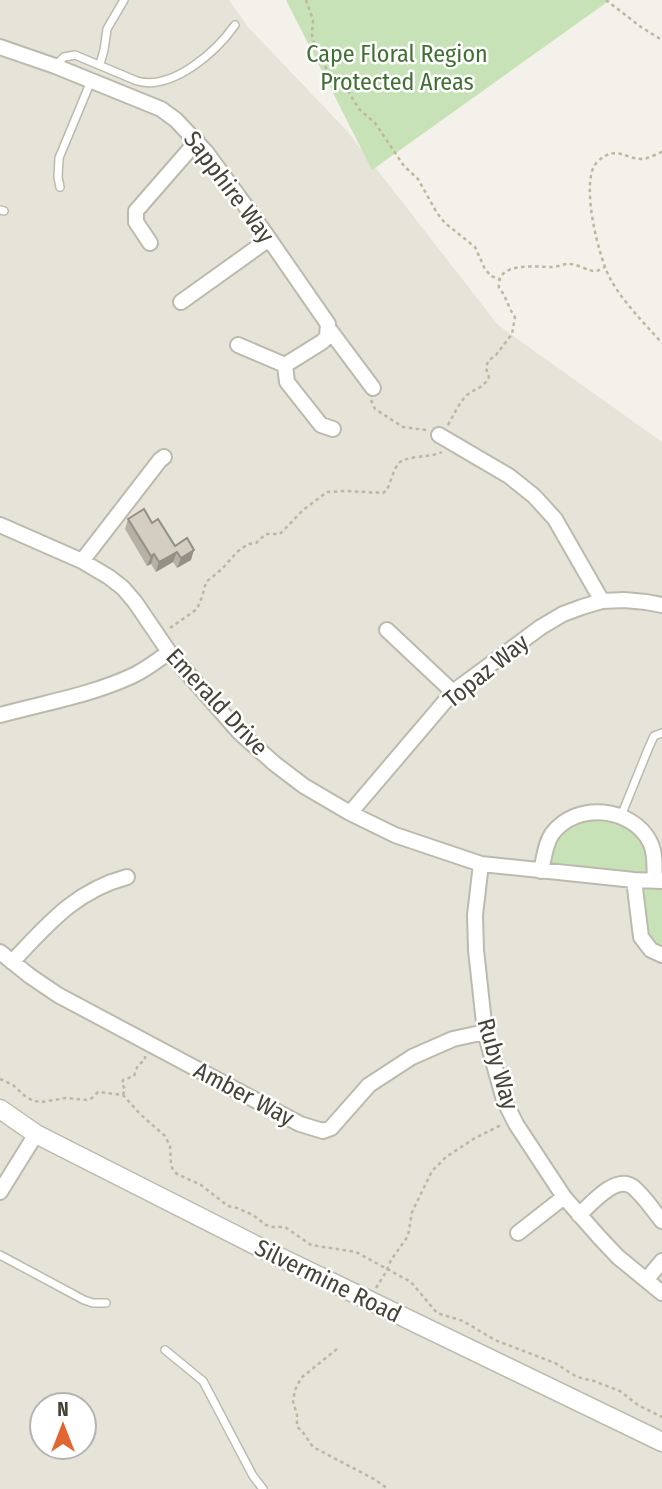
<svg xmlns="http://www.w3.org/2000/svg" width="662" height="1489" viewBox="0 0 662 1489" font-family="'Fira Sans Condensed',sans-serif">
  <rect width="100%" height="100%" fill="#f3f1e9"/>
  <!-- residential -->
  <path fill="#e6e4d8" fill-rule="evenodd" d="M0,0H229L248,27L347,131L498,325L662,442V1489H0ZM42,1405H84V1447H42Z"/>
  <!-- green -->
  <path fill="#c8e2b7" d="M286,0H610L372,170Z
    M603,815L630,827L648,842L651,880L543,869L553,833L580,819Z
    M662,886V955L649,947L642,899L646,887Z"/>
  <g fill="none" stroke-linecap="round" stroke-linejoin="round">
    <defs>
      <path id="service" d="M100,64L104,50L107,29L124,0
        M55,66L64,57L75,55L137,81C172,91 216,52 235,25
        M60,187L58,177L59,158L91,81
        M0,210L4,211
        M621,816L649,747L654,736L662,733
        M0,1255L84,1300L93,1303H106
        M165,1350L203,1381L253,1476L263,1489"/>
      <path id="minor" d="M0,47L55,66L161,109L176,120L206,152L258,223L328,324L327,337L322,342L285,365
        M150,243L136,222V211L197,141
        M181,302L269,239
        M329,329L373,388
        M238,345L285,365L287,382L321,425L333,429
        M439,435L509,476L534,496L555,519L602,601
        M0,525L82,561L109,577L123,588L135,602L169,652L239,732L275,764L304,786L350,813L395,835L481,864L634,880L662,881
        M82,561L160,460L164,457
        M387,630L453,692
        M0,715C44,703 91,695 132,676C145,670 157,661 169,652
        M350,813L453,692L541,627L563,614L582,607L602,601L624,600L646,602L662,605
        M481,864L475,915L476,950L485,1032L504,1100L516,1124L564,1197L600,1238L618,1257L662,1293
        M541,871C544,859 545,844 552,834C576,801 632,807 650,842C656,853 654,869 655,881
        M634,880L641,937L651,950L662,955
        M0,952L30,976L58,995L300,1124L323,1131L331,1128L369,1085L412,1057L453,1039L485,1032
        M12,962C48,924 75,891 127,877
        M0,1192L36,1134
        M579,1215C591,1204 616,1174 633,1187C644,1196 653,1210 662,1221
        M518,1233L564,1197
        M647,1279L662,1261"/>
      <path id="tertiary" d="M0,1109L36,1134L267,1251L662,1442"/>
    </defs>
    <!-- service casing -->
    <use href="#service" stroke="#bdbaad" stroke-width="10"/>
    <!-- minor casing -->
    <use href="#minor" stroke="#bdbaad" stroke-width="18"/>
    <!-- tertiary casing -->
    <use href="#tertiary" stroke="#bdbaad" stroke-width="21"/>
    <!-- path -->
    <path stroke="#bdb7a0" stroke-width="2.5" stroke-dasharray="3.5 3.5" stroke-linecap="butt" d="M306,0L313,20L312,35L314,44L328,72L334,75L338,81L343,83L359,109L375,123L404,166L418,179L437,213L445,223L475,247L485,269L491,276L499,279
      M606,0L641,27L662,40
      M662,152C656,154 648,159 642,159C624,159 616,144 597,162C579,180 599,260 611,280C624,303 644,323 662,343
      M371,400L375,409L403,427L426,430
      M448,425C454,414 459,403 467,395C478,386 482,390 489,377L486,368L488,361L496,355L512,334L515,317C507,306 507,297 499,288C496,261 535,267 552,267C558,267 563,264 568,264C576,263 590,272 595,271C599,271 602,268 605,267
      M170,628L197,609L202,597L206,582L222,569L237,552L248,544L256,543L266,534H280L303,510L327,492L346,491L383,493L387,490C390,483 394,469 398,464C405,455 431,458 442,452
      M0,1079L13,1085L26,1097L34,1101L42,1102L66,1098L87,1100L92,1098L98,1092L123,1095L140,1114L165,1136L170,1146L171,1164L173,1170L177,1174L201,1185L228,1206L237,1208L253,1215L266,1225L273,1227H285L311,1245L356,1252L411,1282L437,1313L463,1321L495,1340L555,1363L577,1377L594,1381L620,1391L638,1405L662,1417
      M123,1095L125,1089L122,1084L123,1080L134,1076L138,1065L145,1060V1056
      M376,1288L386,1272L391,1260L408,1236L412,1212L432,1171L446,1157L475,1138L503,1124
      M337,1349L301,1378L295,1390L293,1401L297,1415V1427L302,1431L313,1447L374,1479L388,1489"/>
    <!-- service -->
    <use href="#service" stroke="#fff" stroke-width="7"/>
    <!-- minor -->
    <use href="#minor" stroke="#fff" stroke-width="14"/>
    <!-- tertiary -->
    <use href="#tertiary" stroke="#fff" stroke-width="18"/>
  </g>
  <!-- wall -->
  <path fill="#b5b1a5" d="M128,519L152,523L175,546L191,560L177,568L173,562L156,572L151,564L147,566L125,529Z"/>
  <!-- shaded-wall -->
  <path fill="#949086" d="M194,550L191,560L177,568L181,558Z
    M177,552L173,562L156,572L159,562Z
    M154,554L151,564L147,566L151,556Z"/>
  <!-- building -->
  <path fill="#d3cec0" stroke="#949086" stroke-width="2" d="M144,509L152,523L158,519L175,546L187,538L194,550L181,558L177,552L159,562L154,554L151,556L128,519Z"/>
  <g text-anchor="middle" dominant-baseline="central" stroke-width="5" stroke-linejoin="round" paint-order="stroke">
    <!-- park labels -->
    <g font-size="24" fill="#417132" stroke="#fff">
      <text x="397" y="54">Cape Floral Region<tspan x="397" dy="28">Protected Areas</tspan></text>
    </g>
    <!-- street labels -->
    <g font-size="24" fill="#464238" stroke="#fff">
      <text transform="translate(229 187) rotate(53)">Sapphire Way</text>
      <text transform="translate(486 671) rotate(-39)">Topaz Way</text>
      <text transform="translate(217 702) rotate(47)">Emerald Drive</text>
      <text transform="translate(498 1064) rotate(74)">Ruby Way</text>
      <text transform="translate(244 1094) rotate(28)">Amber Way</text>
      <text transform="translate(328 1281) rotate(26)">Silvermine Road</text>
    </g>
  </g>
  <!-- north arrow -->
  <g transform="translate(63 1426)"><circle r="33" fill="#ffffff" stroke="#b5b3af" stroke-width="2"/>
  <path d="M0-5L12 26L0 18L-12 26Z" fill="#e16632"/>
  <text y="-10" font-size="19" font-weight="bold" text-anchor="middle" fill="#464238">N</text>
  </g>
</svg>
